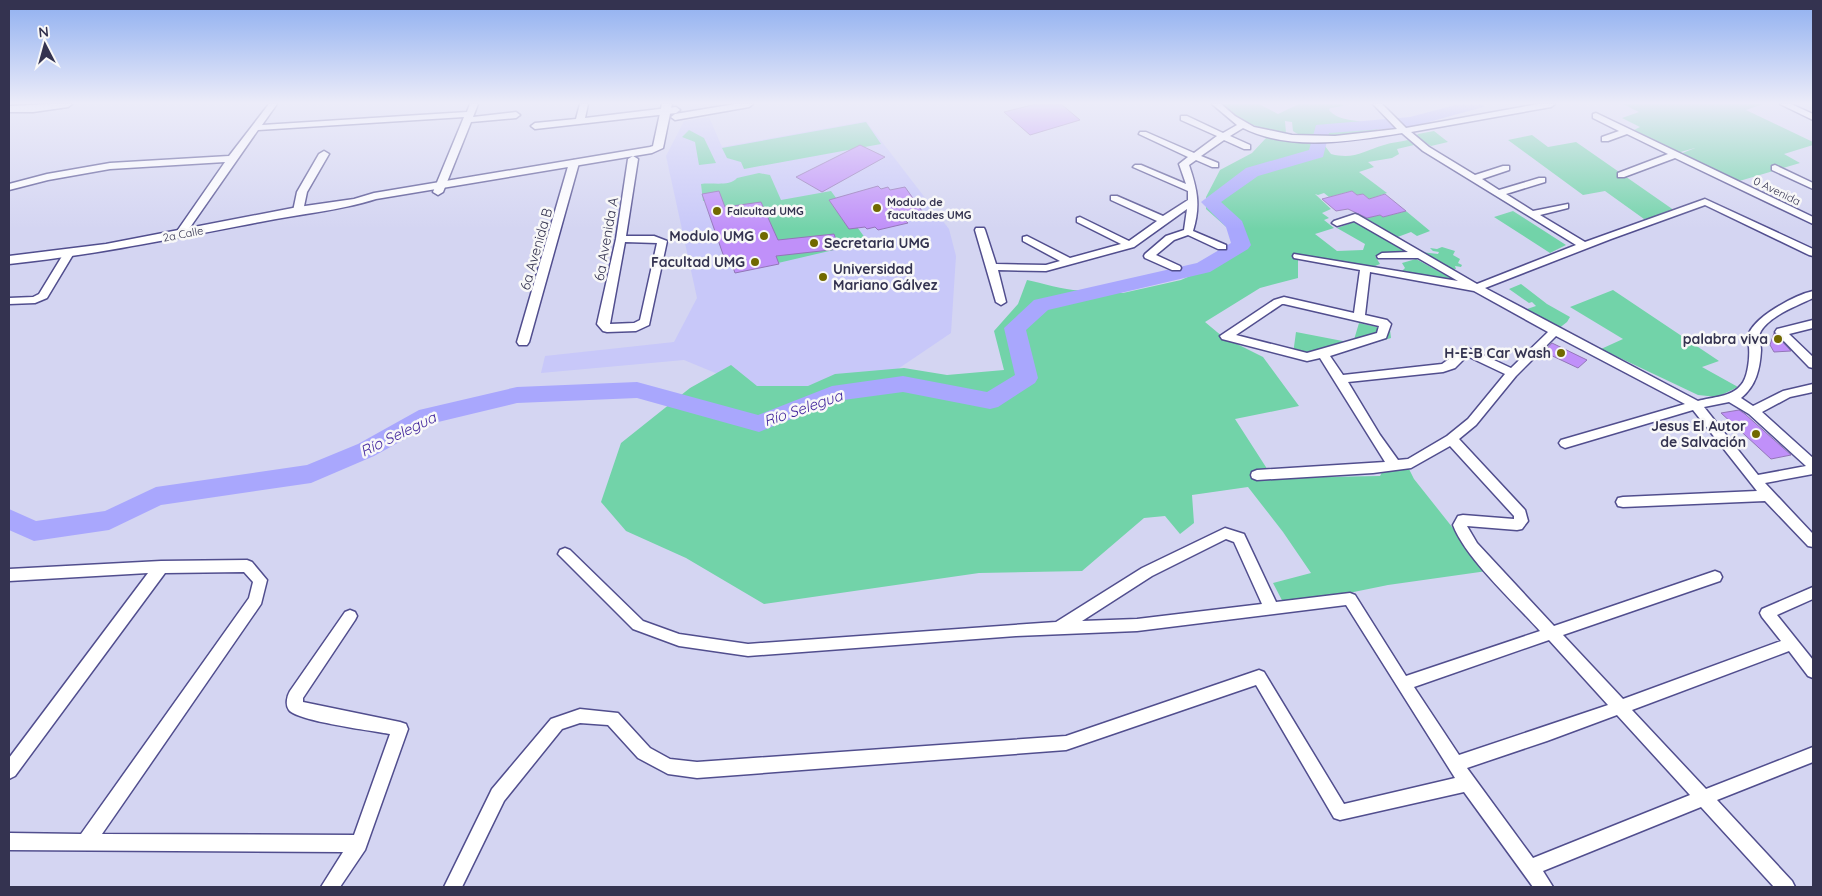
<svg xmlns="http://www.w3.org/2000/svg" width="1822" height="896" viewBox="0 0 1822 896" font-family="Quicksand,sans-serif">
  <rect width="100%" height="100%" fill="#d4d5f2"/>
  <!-- built -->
  <path fill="#c8c8f9" d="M709,117L722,147L866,121L949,229L956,256L951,333L886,377L792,395L742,384L684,360L541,373L545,356L674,342L697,298L666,156L684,121Z"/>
  <!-- green -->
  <path fill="#72d3a9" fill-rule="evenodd" d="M1221,104H1259L1278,114L1299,104H1342L1343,106L1330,108L1329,110C1341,125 1366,116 1379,131C1362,135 1306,143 1293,131L1292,122L1285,121L1286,133C1262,130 1238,122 1221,104Z
    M1623,104H1763L1746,110L1813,142V145L1784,154L1800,163L1736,182L1680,154L1695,148L1677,153L1634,130L1640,127L1622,118L1639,112Z
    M866,122L881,144L744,169L741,162L727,158L722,148Z
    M689,130L704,138L716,163L699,165L695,142L682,137Z
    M1434,131L1448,142L1431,146L1416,136L1418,134Z
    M1532,135L1548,147L1576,142L1678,213L1644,219L1605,191L1583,195L1508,140Z
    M1266,138L1295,142H1322L1331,154C1354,160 1363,151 1384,145C1392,142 1400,142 1408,140L1414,145L1397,149L1399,154L1392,158L1368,162L1374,167L1359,172L1387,193L1369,199L1363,194L1357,195L1352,191L1329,197L1324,193L1318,195L1315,194L1331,209L1322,213L1329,218L1324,220L1334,228L1315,234L1337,251L1363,250L1365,244L1337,228L1357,221L1412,254L1375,256L1380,264L1373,267L1298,255V278L1260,288L1205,322L1223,337L1263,357L1299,406L1235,419L1273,478L1380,476L1386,464L1407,465L1414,479L1487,571L1388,585L1285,606L1273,583L1311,573L1283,532L1248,487L1192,495L1194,523L1180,534L1165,516L1144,518L1082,571L979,573L764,604L686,558L626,531L601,502L621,443L690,388L731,365L757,386H808L835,374L904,368L947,375L1004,370L994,331L1018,304L1027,280C1043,283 1069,292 1084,290C1139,284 1191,272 1238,243L1232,232L1206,209V197L1220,170L1252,153ZM1199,272L1181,280L1123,293L1114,292Z
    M759,173L770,175L781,200L831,191L868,242L735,273L712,201H703L701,184C712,182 729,187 737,178Z
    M1406,211L1430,231L1417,236L1411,232L1395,238L1360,219L1380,215L1383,217Z
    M1513,211L1566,245L1550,253L1494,217Z
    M1442,247L1455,251L1453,255L1460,259L1458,263L1462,265L1461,267L1455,266L1456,269H1448L1421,252L1438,254L1439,252L1433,251L1430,248L1437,249Z
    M1416,259L1460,283L1401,272L1405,268L1402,263Z
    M1521,284L1547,304L1570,317L1567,322L1558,329L1524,310L1536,306L1532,302L1529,303L1509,289Z
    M1613,290L1719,361L1702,367L1738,387L1717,397L1698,395L1601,349L1623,339L1570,307Z
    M1359,323L1390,330L1391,338L1314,360L1293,354L1296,332L1353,343Z"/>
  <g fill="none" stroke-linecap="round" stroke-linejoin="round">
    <!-- river -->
    <path fill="#a9a7fd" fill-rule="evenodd" d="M1459,104H1485L1483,107L1411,127L1329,133L1323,157L1258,176L1221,202L1242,221L1251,245L1248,249L1210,272L1048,310L1026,330L1038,378L1035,383L998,407L990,409L903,392L836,401L759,432L637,398L517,403L434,423L374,456L311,483L161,505L109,530L34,541L9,530V509L36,521L105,511L156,487L307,465L358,444L419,410L517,387L637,382L758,415L832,386L903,376L987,392L1015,375L1004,328L1034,300L1197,263L1231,243L1226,227L1201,202L1246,168L1309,150L1316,125L1410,117Z"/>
  </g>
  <!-- building -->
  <path fill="#c090f9" stroke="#9376b8" d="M1036,104H1061L1080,120L1030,135L1004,112Z
    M860,145L885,157L822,192L796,177Z
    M878,186L881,189L888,187L890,190L905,187L922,211L910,214L912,218L904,219L908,223L878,230L875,227L867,229L865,227L849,229L829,200Z
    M719,191L725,207L761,202L778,240L834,234L839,249L776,256L779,264L735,273L730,259L725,260L702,194Z
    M1352,191L1357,195L1363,194L1369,199L1385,194L1406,211L1383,217L1380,215L1367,218L1348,209L1336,211L1322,199Z
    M1774,333L1791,351L1774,352L1770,345Z
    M1552,343L1587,360L1578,368L1544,352Z
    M1739,410L1745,414L1791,455L1771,459L1721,413Z"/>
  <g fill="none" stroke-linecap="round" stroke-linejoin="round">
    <defs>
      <path id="minor" d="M51,104H72L68,107L33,112H9V106Z
        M269,104H277L262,125L467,112L470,104H478L473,117L516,112L520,115L516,118L471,122L443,192L438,195L433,192L464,117L258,130L184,236L180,237L175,234L225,162L110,169L48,180L9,190V184L47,174L110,163L229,156Z
        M580,104H588L585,118L676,107L680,110L676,113L535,129L531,126L535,123L576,119Z
        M735,104H753L749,107L675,120L671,117L675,114Z
        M1212,104H1221L1235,116L1254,127L1292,135L1335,136L1397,129L1373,104H1382L1406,128L1538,104H1555L1551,107L1411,132L1429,147L1475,175L1503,166H1509V170L1482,179L1499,190L1539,178H1545V182L1506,194L1533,211L1568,204V208L1540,215L1585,242L1705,199L1813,249V256L1809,255L1705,205L1611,239L1485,288L1698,401C1712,397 1732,397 1741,385C1748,378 1750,357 1749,347C1749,343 1747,340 1748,336C1753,317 1795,295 1813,291V298C1797,306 1771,315 1761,331C1757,338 1761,343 1761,350C1760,369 1756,386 1741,398L1753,406L1783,391L1813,384V392L1790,397L1762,412L1813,458V474L1765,483L1813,534V547L1808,546L1765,501L1623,507L1618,506L1616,502L1618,498L1623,497L1757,491L1693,410L1565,448L1561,446L1559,443L1561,440L1685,404L1556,336L1516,376L1476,425L1459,439L1525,510L1528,521L1522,529L1517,530L1467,526L1477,543L1554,626L1715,571L1720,573L1722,577L1720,581L1563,635L1623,699L1781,641L1762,617L1760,613L1762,609L1813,587V599L1777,615L1813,660V678L1808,676L1789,651L1632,710L1706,789L1813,747V762L1717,800L1792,881L1795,887H1774L1701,807L1543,871L1553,887H1533L1464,792L1340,820L1334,818L1256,685L1066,750L697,778L668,774L638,758L608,725L580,723L562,729L504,801L462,887H444L492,789L551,719L580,709L618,713L650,748L670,759L697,762L1066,736L1259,670L1264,672L1344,804L1455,778L1346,605L1137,631L1016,636L748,656L679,646L633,629L558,554L560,550L565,548L570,550L643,621L679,634L748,644L1056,622L1142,568L1225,528L1244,534L1276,602L1350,593L1355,595L1406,676L1540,631C1515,603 1466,559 1453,525L1458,516L1463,515L1514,519V516L1450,446L1411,468L1373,473L1257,480L1252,478L1251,475L1252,472L1257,470L1385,462L1320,358L1307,361L1222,339L1220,336L1274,300L1284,297L1354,313L1360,270L1294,258L1293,256L1294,254L1458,281L1418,258H1378L1377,256L1382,253L1408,252L1354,221L1337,226L1332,223L1334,221L1355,214L1358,215L1477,284L1576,245L1423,151L1402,133C1352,141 1291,152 1243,128L1230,136L1250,145V149H1244L1224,140L1201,156L1218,163V167H1212L1196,160L1189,165C1197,189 1201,205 1193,231L1226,245V249H1218L1188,235L1174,240L1156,255L1180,266L1181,268L1180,270H1172L1145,258L1144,256L1145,254L1166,236L1184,230L1187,209L1134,247L1046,271L998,270L1006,302L1001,305L996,302L975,230L976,228H984L985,230L996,264L1046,265L1060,261L1023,241V237L1027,236L1070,258L1121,244L1077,222V218L1080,217L1129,241L1157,221L1111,200V196H1117L1163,216L1188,200V191L1133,167L1135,165H1141L1186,184L1179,164L1188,157L1139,134L1140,132H1146L1194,153L1217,136L1181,120V116H1187L1223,133L1237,125ZM1370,272L1474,291L1548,332L1511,368L1466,347L1442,364L1343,375L1330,356L1386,338L1391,324L1387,320L1365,315ZM1282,304H1284L1379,326L1377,333L1307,353L1236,335ZM1467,356L1505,374L1468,419L1447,436L1408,459L1398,460L1380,435L1348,382L1443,372L1455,368ZM1729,402L1749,414L1806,466L1758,475L1704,407ZM1226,539L1234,542L1262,604L1137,619L1082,621L1152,576ZM1549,640L1608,705L1459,755L1414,687ZM1617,715L1690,795L1533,858L1467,768L1547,741Z
        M1780,104H1791L1813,114V120Z
        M1596,113L1813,217V224L1675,158L1624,177H1618V173L1668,154L1627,134L1608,141H1602V137L1619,131L1593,118V114Z
        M324,151L329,154L307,192L303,211L298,214L295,213L293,211L297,192L319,154Z
        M633,156L638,159L626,236H654L667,241L649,325L636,331L607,332L603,331L597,324L616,239L628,159ZM625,242L657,243L640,320L634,323L610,324Z
        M574,160L579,163L529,342L527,345H519L517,342L569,163Z
        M1775,165L1813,183V189L1772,170V166Z
        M69,250L74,253L47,298L35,303L9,304V298L33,297L39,294L64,253Z
        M1813,320V328L1789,334L1813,357V368L1809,367L1775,332L1777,329Z
        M247,560L252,562L267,580L261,604L102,834L354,835L390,734C373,731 297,721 289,710C285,705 287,696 290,691L345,612L350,610L355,612L357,616L355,620L303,698V702L400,722L406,724L408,729L365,850L340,887H321L343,852L9,850V833L81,834L249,598L253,582L244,572L165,573L15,776L9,779V758L148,573L9,581V569L161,561Z"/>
      <path id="tertiary" d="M662,104H672L663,148L652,153L376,199C339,211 299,214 260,222C177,238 94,255 9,264V256L106,244L298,207L354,199L374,193L650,147L653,146Z"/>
    </defs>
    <!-- minor casing -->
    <use href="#minor" stroke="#514e8e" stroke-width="3"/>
    <!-- tertiary casing -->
    <use href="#tertiary" stroke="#514e8e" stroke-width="3"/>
    <!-- minor -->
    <use href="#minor" fill="#fff" fill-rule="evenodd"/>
    <!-- tertiary -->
    <use href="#tertiary" fill="#fff" fill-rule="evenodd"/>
  </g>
  <!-- sky -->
  <linearGradient id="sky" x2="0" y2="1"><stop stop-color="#8faff0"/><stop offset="0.45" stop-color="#ececf9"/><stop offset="1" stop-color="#ececf9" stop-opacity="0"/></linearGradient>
  <rect width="1822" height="229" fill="url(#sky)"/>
  <!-- markers -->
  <g fill="#716900" stroke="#f8f8f8" stroke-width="2">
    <circle cx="877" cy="208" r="5"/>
    <circle cx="717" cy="211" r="5"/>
    <circle cx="764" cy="236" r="5"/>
    <circle cx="814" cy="243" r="5"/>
    <circle cx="755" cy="262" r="5"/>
    <circle cx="823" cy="277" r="5"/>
    <circle cx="1778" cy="339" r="5"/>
    <circle cx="1561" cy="353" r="5"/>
    <circle cx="1756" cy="434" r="5"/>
  </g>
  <g text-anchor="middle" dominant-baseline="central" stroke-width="5" stroke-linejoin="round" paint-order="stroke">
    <!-- far-street labels -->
    <g font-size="11" fill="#343350" stroke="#f8f8f8">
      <text transform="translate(1777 191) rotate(26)">0 Avenida</text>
      <text transform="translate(183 234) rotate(-11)">2a Calle</text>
    </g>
    <!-- far-poi labels -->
    <g font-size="11" font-weight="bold" fill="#343350" stroke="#f8f8f8" text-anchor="start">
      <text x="887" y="202">Modulo de<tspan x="887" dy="13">facultades UMG</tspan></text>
      <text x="727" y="211">Falcultad UMG</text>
    </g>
    <!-- poi labels -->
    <g font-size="14" font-weight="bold" fill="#343350" stroke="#f8f8f8" text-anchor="end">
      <text x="754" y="236">Modulo UMG</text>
      <text x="824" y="243" text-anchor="start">Secretaria UMG</text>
      <text x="745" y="262">Facultad UMG</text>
      <text x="833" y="269" text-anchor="start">Universidad<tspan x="833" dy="16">Mariano Gálvez</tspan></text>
      <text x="1768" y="339">palabra viva</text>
      <text x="1551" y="353">H-E-B Car Wash</text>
      <text x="1746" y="426">Jesus El Autor<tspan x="1746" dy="16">de Salvación</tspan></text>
    </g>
    <!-- street labels -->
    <g font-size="14" fill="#343350" stroke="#f8f8f8">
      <text transform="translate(606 239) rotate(-80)">6a Avenida A</text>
      <text transform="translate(536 249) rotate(-74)">6a Avenida B</text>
    </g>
    <!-- water labels -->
    <g font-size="15" font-style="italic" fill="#3c1f9a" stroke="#f8f8f8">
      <text transform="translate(803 408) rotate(-19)">Río Selegua</text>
      <text transform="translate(398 434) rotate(-26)">Río Selegua</text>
    </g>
  </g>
  <!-- border -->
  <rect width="1822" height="896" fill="none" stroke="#343350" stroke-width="20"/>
  <!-- north arrow -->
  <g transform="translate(45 45) rotate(354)" stroke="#f8f8f8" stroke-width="4" paint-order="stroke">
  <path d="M0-4L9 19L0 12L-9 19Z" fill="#343350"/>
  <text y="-8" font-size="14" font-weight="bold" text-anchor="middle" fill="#343350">N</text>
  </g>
</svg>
